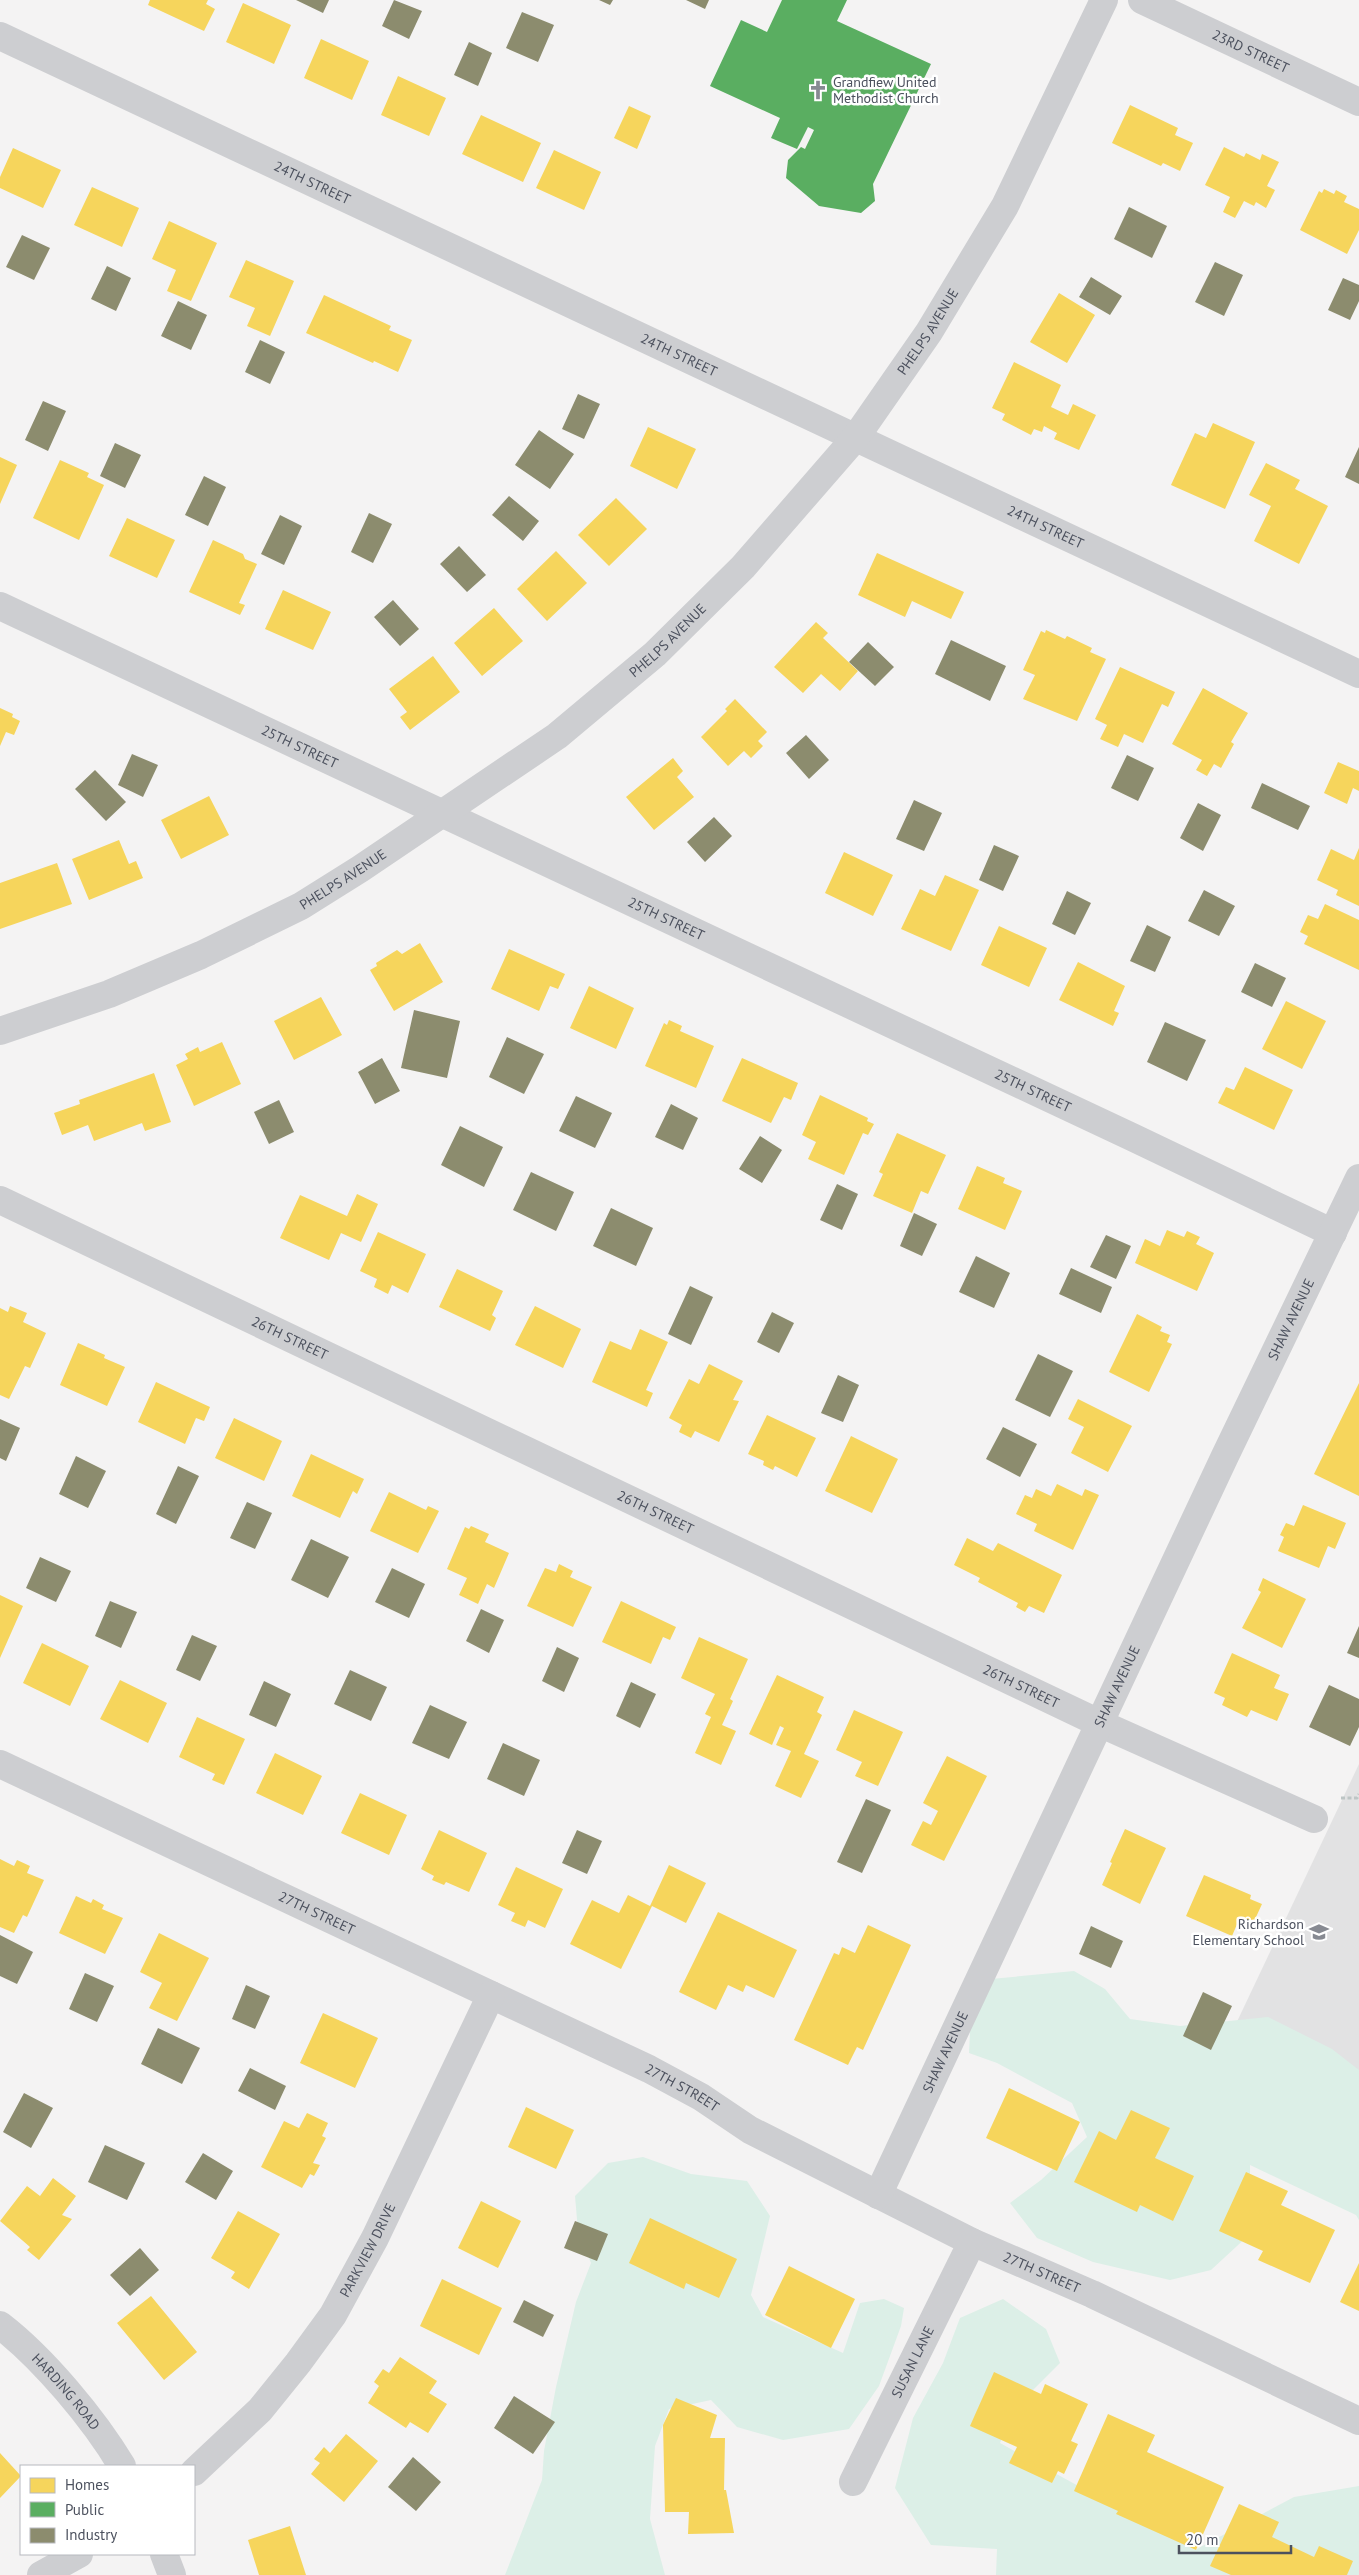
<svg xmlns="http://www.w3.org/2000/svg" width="1359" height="2575" viewBox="0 0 1359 2575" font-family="'PT Sans',sans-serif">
  <rect width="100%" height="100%" fill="#f4f3f3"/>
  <!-- education -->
  <path fill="#e2e2e3" d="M1359,1764V2132L1216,2066Z"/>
  <!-- green -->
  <path fill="#dcefe7" d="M1074,1971L1105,1989L1130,2019L1180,2026L1268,2017L1332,2049L1359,2070V2220L1356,2215L1250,2165V2234L1211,2270L1170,2280L1093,2262L1037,2238L1010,2203L1041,2180L1087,2137L1072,2103L997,2063L969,2053L971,2011L991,1979Z
    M643,2157L691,2174L747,2181L770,2216L751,2295L763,2317L843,2353L860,2303L884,2299L904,2308L901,2326L879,2386L849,2429L783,2440L737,2427L711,2400L669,2409L655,2446L650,2519L665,2575H505L542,2480L544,2451L556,2387L576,2302L591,2263L578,2231L575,2196L608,2163Z
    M1003,2299L1046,2329L1060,2363L1013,2410L1000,2443L1195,2550L1294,2497L1359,2486V2575H996L997,2549L931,2545L895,2488L913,2418L943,2363L960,2318Z"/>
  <!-- homes -->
  <path fill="#f6d55c" d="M150,0H208L206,4L215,9L204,31L148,5Z
    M243,3L291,25L274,64L226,42Z
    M321,39L369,61L352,100L304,78Z
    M398,76L446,98L429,136L381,115Z
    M1130,105L1178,128L1175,135L1193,143L1180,171L1163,163L1161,166L1112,143Z
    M629,106L651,116L637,149L614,138Z
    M481,115L541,143L523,182L462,154Z
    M1224,147L1244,157L1246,153L1260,160L1262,154L1279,162L1267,186L1275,190L1266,208L1256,202L1254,206L1244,201L1235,218L1223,212L1230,197L1205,185Z
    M13,148L61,170L43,208L0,188V177Z
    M554,150L601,172L584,210L536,188Z
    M92,187L139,208L122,247L74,225Z
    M1324,189L1334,194L1336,190L1347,196L1344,202L1359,209V230L1347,254L1300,230L1319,191L1322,193Z
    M169,221L217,243L191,301L167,291L176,270L152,259Z
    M246,260L294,281L270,336L247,326L255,308L229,297Z
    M1059,293L1095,315L1067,363L1030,342Z
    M324,295L391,326L389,330L412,340L398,372L374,361L373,363L306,333Z
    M1014,362L1061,385L1051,407L1068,415L1073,404L1096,415L1079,450L1054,439L1057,433L1044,426L1042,432L1034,429L1031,435L1002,420L1005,414L992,408Z
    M1213,423L1255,442L1225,509L1171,485L1195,433L1206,438Z
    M648,427L696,449L677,489L630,466Z
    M0,457L17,465L0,504Z
    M60,460L89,473L87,477L104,485L79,540L33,518Z
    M1266,463L1300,480L1295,489L1328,506L1299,564L1254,541L1271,506L1249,495Z
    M616,498L647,529L609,566L578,535Z
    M127,518L175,540L157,578L109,556Z
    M213,540L243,554L245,559L257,564L239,603L245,605L240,615L189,592Z
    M556,551L587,583L547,621L517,589Z
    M877,553L964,592L951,619L912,601L905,617L858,595Z
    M283,590L331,612L313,650L265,629Z
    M494,608L523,641L482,676L454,643Z
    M816,622L828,633L823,638L858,671L840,691L821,674L803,693L774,667Z
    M1046,630L1065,639L1067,636L1092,648L1090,652L1106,659L1077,721L1023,699L1035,675L1023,670L1041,631L1045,633Z
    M433,656L460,692L410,730L400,717L407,712L389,689Z
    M1120,667L1175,692L1168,707L1162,704L1143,743L1124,734L1118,747L1100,739L1107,725L1095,719Z
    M1203,688L1248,713L1231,742L1234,744L1221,768L1214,764L1207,776L1196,770L1202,760L1172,744Z
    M735,699L767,732L758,741L763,746L751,758L744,751L728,766L701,737L727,711L725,709Z
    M0,708L13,714L12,717L20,721L14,735L6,732L0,746Z
    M673,758L683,771L677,777L694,797L654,830L626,797Z
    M1338,762L1359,771V791L1353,788L1347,804L1324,793Z
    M209,796L229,835L181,859L161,820Z
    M119,840L129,864L136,861L143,878L89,900L72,859Z
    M1359,848V906L1336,895L1338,890L1317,880L1331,849L1354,860Z
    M844,852L893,875L873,916L825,893Z
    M57,863L72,904L0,929V883Z
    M945,875L979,890L951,951L901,929L920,889L935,896Z
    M1325,904L1359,920V970L1304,944L1308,936L1300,932L1308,915L1318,919Z
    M999,926L1047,948L1029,987L981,965Z
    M420,943L443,982L394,1011L370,970L377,966L376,963L397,950L402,954Z
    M509,949L565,974L558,989L550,986L539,1011L491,989Z
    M1078,962L1125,986L1114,1011L1119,1013L1113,1026L1059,1000Z
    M589,986L634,1008L616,1049L570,1028Z
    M321,997L342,1035L294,1060L274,1021Z
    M1286,1001L1326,1021L1302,1069L1262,1049Z
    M669,1020L682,1026L680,1031L714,1046L696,1088L645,1066L664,1023L667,1025Z
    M222,1042L241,1084L194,1106L176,1065L188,1059L185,1054L198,1047L200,1052Z
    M742,1058L798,1083L791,1100L784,1097L771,1123L722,1101Z
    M1245,1067L1293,1090L1274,1130L1218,1103L1226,1087L1234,1090Z
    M154,1073L171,1122L145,1131L142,1123L94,1141L88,1125L62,1135L54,1113L80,1104L79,1100Z
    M820,1095L868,1118L867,1121L874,1124L868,1135L863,1133L844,1175L808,1159L816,1142L802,1135Z
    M897,1133L946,1155L928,1194L921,1191L912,1213L873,1196L883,1174L879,1172Z
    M977,1166L1005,1178L1003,1183L1022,1191L1005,1230L958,1209Z
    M357,1194L378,1204L361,1242L341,1233L329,1260L280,1238L300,1195L347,1216Z
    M1167,1230L1184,1237L1187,1231L1200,1237L1196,1244L1214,1253L1197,1291L1135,1263L1145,1239L1160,1246Z
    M378,1232L426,1254L408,1293L392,1285L388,1294L374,1287L377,1279L360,1271Z
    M457,1269L503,1291L492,1315L496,1318L490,1331L439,1307Z
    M10,1306L27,1313L23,1322L46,1333L30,1368L25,1366L9,1399L0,1395V1308L8,1312Z
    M535,1306L581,1329L563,1368L515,1345Z
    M1137,1314L1162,1327L1160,1331L1170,1335L1167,1342L1172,1344L1149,1392L1109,1372Z
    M640,1329L668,1342L646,1390L653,1393L647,1407L592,1382L610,1341L631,1350Z
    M78,1343L105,1355L104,1358L125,1367L107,1406L60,1385Z
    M709,1364L743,1381L733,1400L739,1401L719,1442L695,1431L691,1438L679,1432L682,1425L669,1418L689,1379L699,1384Z
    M156,1382L210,1407L204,1421L196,1418L185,1444L138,1422Z
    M1359,1383V1496L1314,1474Z
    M1078,1399L1132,1426L1108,1472L1071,1453L1084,1427L1068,1419Z
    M767,1415L816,1438L797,1477L775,1466L773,1470L763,1465L764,1461L748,1454Z
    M234,1418L282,1441L264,1481L215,1458Z
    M851,1436L898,1459L872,1513L825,1491Z
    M311,1454L364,1479L357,1494L353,1491L340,1518L292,1496Z
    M1057,1484L1082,1496L1085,1489L1099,1495L1073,1550L1034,1531L1037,1524L1016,1514L1025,1495L1032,1498L1036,1489L1051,1496Z
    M389,1492L426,1510L428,1506L439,1511L418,1553L370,1531Z
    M1303,1505L1346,1523L1335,1549L1328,1546L1319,1568L1278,1551L1284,1537L1280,1535L1286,1523L1294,1526Z
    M471,1526L489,1534L485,1542L509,1553L494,1588L487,1584L478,1604L459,1595L467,1578L447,1569L465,1527L469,1529Z
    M967,1538L993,1551L998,1543L1062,1575L1044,1613L1029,1606L1025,1612L1016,1607L1018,1603L978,1582L980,1578L954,1565Z
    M559,1564L573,1571L570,1577L592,1587L573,1627L527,1606L545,1568L556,1572Z
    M1263,1578L1306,1599L1282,1648L1242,1628L1261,1592L1258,1590Z
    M0,1595L23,1606L0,1658Z
    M621,1601L676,1627L670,1640L663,1637L651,1664L602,1642Z
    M699,1637L748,1659L730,1699L733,1701L722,1725L736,1731L721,1765L695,1753L711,1717L705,1714L715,1694L681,1678Z
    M42,1643L89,1666L70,1706L23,1683Z
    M1232,1653L1280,1675L1274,1688L1289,1694L1277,1721L1251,1710L1247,1717L1222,1705L1225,1698L1214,1693Z
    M777,1675L824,1697L817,1712L822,1715L804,1754L819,1761L801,1798L775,1786L791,1751L776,1745L784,1728L780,1726L772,1745L749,1734Z
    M120,1680L167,1703L148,1743L100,1719Z
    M854,1710L903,1732L878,1786L855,1776L862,1762L836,1750Z
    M197,1717L245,1739L224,1785L212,1780L215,1774L179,1757Z
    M275,1753L322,1776L303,1815L256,1793Z
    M947,1756L987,1776L944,1861L911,1845L923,1821L931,1825L938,1811L923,1803Z
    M360,1793L407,1815L389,1855L341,1833Z
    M1125,1829L1166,1848L1140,1904L1102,1885L1112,1863L1110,1862Z
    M439,1830L487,1853L469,1892L446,1882L444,1885L432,1880L434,1876L421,1869Z
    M0,1859L14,1866L17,1860L30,1866L27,1873L44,1880L27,1917L23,1915L14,1933L0,1927Z
    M669,1865L706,1883L686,1923L652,1906L621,1969L570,1944L592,1900L619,1913L628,1895L650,1906Z
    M516,1867L563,1889L545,1928L528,1920L525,1927L511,1921L515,1913L498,1905Z
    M1204,1875L1251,1895L1250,1899L1262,1904L1251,1928L1238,1922L1232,1936L1186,1916Z
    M76,1896L91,1903L93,1899L104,1905L102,1909L123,1918L105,1954L59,1933Z
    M718,1912L797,1950L774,1998L746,1985L743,1992L728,1985L716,2010L679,1992Z
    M868,1925L911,1945L863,2050L857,2047L848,2065L794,2040L834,1953L839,1955L842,1947L855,1953Z
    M159,1933L209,1958L177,2021L149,2008L162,1983L140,1972Z
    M323,2013L378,2038L355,2088L300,2063Z
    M1009,2088L1080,2122L1057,2171L986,2138Z
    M526,2107L574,2130L556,2169L508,2147Z
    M1131,2110L1170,2128L1155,2158L1194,2176L1173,2221L1140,2205L1137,2212L1074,2182L1099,2131L1116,2140Z
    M307,2113L328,2123L322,2136L326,2138L313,2163L320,2165L314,2176L310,2174L302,2188L261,2167L284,2121L299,2128Z
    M1246,2172L1288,2191L1281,2205L1335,2230L1310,2283L1258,2260L1263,2251L1219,2231Z
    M53,2178L76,2196L62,2215L72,2219L39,2260L27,2250L30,2247L0,2221L27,2186L40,2196Z
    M481,2201L521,2221L498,2268L458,2248Z
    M238,2211L280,2234L249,2289L231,2278L235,2272L211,2258Z
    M650,2218L737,2259L719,2298L686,2283L684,2289L629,2263Z
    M1359,2263V2311L1340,2302Z
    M789,2266L855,2299L831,2348L765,2315Z
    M442,2279L502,2308L479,2355L420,2326Z
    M151,2296L197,2352L164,2380L117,2323Z
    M400,2357L437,2381L429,2393L447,2404L428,2433L410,2422L406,2428L368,2403L379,2386L374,2382L383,2369L389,2373Z
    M994,2372L1041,2394L1045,2384L1088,2404L1071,2441L1078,2444L1064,2474L1058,2471L1052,2483L1009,2463L1017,2447L970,2426Z
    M676,2398L717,2415L710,2438H725L724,2490H726L734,2533L688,2534L689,2512H665L663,2425Z
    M1108,2414L1155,2435L1147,2452L1224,2487L1196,2550L1116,2514L1118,2511L1074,2491Z
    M346,2434L378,2461L344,2502L311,2474L320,2463L314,2459L324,2447L330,2453Z
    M0,2453L21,2476L0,2498Z
    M1239,2504L1279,2522L1272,2537L1314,2557L1319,2546L1353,2561L1347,2575H1231L1210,2566Z
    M290,2526L306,2575H259L248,2540Z"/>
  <!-- public -->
  <path fill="#5aae61" d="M782,0H847L837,21L931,64L873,184L875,201L861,213L819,206L786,178L788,160L801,147L805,149L814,130L808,127L797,149L771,138L780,118L710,86L741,20L767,32Z"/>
  <!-- industry -->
  <path fill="#8c8c6e" d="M296,0H329L323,13Z
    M394,0L422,11L409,39L382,26Z
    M599,0H613L610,5Z
    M686,0H709L705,9Z
    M522,12L554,25L538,62L506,48Z
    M469,42L492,53L478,86L454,75Z
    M1129,207L1167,226L1152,258L1114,239Z
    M22,235L50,248L34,280L6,267Z
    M1215,262L1243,275L1224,316L1195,302Z
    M107,266L131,278L116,311L91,299Z
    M1091,277L1122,296L1110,315L1079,297Z
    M1343,278L1359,285V301L1350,320L1328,310Z
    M178,301L207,315L191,350L161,336Z
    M260,340L285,352L270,384L245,372Z
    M578,394L600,404L584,439L562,429Z
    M43,401L66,411L48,451L25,440Z
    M539,430L574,454L550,489L515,465Z
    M115,443L141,455L125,488L100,476Z
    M1359,447V484L1345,477Z
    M204,476L226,487L208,526L185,515Z
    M509,496L539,521L523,541L492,515Z
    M369,513L392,524L373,563L351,552Z
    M280,515L302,526L284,565L261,554Z
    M459,546L486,575L467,592L440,564Z
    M393,600L419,629L400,646L374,617Z
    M951,640L1006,666L990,701L935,674Z
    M868,642L894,667L875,686L849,662Z
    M806,735L829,760L809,779L786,753Z
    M132,754L158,765L143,797L118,785Z
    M1127,755L1154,768L1138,801L1111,788Z
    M95,770L126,802L106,821L75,789Z
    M1262,783L1310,806L1298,830L1251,808Z
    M914,800L942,813L924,851L896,839Z
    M1198,803L1221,815L1203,851L1180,838Z
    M714,817L732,836L705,862L687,842Z
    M994,845L1019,856L1003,891L979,880Z
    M1204,890L1235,906L1219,936L1188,921Z
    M1067,891L1091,903L1075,935L1052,924Z
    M1147,925L1171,937L1155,972L1130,961Z
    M1255,963L1286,978L1272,1007L1241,992Z
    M414,1010L460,1021L447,1078L401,1068Z
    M1165,1022L1206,1040L1187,1081L1147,1062Z
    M507,1037L544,1054L524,1094L489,1077Z
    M382,1058L400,1091L375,1104L358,1072Z
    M576,1096L612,1113L595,1148L559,1131Z
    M279,1100L294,1132L269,1144L254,1112Z
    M671,1104L698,1118L683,1150L655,1137Z
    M460,1126L503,1147L484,1187L441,1165Z
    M760,1136L782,1150L762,1183L739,1169Z
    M531,1172L574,1192L556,1231L513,1210Z
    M837,1184L858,1194L842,1230L820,1220Z
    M611,1208L653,1228L636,1266L593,1246Z
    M914,1213L937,1224L922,1256L900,1246Z
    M1106,1235L1131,1246L1116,1279L1090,1267Z
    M976,1256L1010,1273L994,1308L959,1292Z
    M1071,1268L1112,1287L1101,1313L1059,1294Z
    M690,1286L713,1297L691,1345L668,1334Z
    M772,1312L794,1323L779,1353L757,1342Z
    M1038,1354L1073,1371L1050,1417L1015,1400Z
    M838,1375L859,1385L843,1422L821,1413Z
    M0,1419L20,1428L6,1461L0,1458Z
    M1003,1427L1037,1444L1020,1477L986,1459Z
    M76,1456L106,1471L88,1508L59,1494Z
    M178,1466L199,1476L176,1524L156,1514Z
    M247,1502L272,1513L255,1549L230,1538Z
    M311,1539L349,1557L328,1598L291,1580Z
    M40,1557L71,1571L56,1602L26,1588Z
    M392,1568L425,1584L409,1618L375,1602Z
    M110,1601L137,1612L121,1648L95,1636Z
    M481,1609L504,1620L489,1653L466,1641Z
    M1359,1626V1658L1347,1653Z
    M192,1635L217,1646L200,1681L176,1670Z
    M557,1647L579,1658L564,1692L542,1681Z
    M350,1670L387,1687L371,1721L334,1704Z
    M264,1681L291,1694L276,1727L249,1715Z
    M631,1682L656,1694L640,1728L616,1716Z
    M1329,1685L1359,1699V1727L1350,1746L1309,1727Z
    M430,1705L467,1722L449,1759L412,1743Z
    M503,1743L540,1760L524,1796L487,1779Z
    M866,1799L891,1810L862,1873L837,1862Z
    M577,1830L602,1841L587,1874L562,1863Z
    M1091,1926L1123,1941L1111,1968L1079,1954Z
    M0,1935L33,1952L17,1984L0,1976Z
    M85,1973L114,1986L97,2022L69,2009Z
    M246,1985L270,1996L255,2029L232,2019Z
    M1203,1992L1232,2006L1211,2050L1183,2036Z
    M158,2028L200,2048L182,2084L141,2064Z
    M250,2068L286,2086L275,2110L238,2091Z
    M24,2093L53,2108L31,2148L3,2132Z
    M105,2145L145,2163L127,2200L88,2182Z
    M203,2153L233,2171L216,2200L185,2182Z
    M575,2221L608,2234L597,2261L564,2248Z
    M140,2248L159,2270L130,2296L110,2275Z
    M524,2300L554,2315L543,2337L513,2322Z
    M514,2396L555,2422L533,2454L494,2428Z
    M413,2457L441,2482L416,2511L388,2487Z"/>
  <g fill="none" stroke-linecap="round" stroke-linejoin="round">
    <!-- path -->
    <path stroke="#bdc5c5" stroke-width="3" stroke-dasharray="4 2.5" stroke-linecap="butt" d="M1341,1798H1357L1359,1794"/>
    <!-- street -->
    <g stroke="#cdced1" stroke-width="28">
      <path id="s1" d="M1142,0L1359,102"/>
      <path id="s2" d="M0,36L1359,674"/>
      <path id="s3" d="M0,606L1132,1137L1333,1233"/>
      <path id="s4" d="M0,1031L109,994L201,955L301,906L360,869L557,736L655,654L743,567L856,437L929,332L1005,206L1104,0"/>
      <path id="s5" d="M0,1200L1099,1723L1314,1819"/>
      <path id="s6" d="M0,1764L649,2069L701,2097L750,2130L972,2242L1092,2294L1359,2421"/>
      <path id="s7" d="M878,2195L1225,1456L1359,1178"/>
      <path id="s8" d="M0,2325C43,2358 94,2419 122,2466"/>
      <path id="s9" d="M194,2472L260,2410L298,2363L333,2315L375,2238L491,1995"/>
      <path id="s10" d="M853,2482L972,2242"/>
      <path d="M164,2554L172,2575"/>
      <path d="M41,2575L79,2554"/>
    </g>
  </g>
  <!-- icons -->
  <defs>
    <symbol id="church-bare" viewBox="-9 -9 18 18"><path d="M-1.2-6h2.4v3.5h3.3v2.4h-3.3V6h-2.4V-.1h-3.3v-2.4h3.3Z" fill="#878a92" stroke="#fff" stroke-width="2.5" paint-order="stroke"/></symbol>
    <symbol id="school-bare" viewBox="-9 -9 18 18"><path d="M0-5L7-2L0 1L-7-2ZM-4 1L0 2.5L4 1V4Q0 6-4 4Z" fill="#878a92" stroke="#fff" stroke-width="2.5" paint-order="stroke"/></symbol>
  </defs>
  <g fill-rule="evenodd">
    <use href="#church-bare" x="804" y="76" width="28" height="28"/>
    <use href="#school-bare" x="1305" y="1918" width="28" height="28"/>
  </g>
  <g text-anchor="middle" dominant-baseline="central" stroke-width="5" stroke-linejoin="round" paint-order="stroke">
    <!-- street labels -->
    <g font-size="14" fill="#4c515e" stroke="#fff">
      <text stroke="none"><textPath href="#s1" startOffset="120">23RD STREET</textPath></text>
      <text stroke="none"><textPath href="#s2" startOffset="345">24TH STREET</textPath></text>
      <text stroke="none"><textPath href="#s4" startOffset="1185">PHELPS AVENUE</textPath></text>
      <text stroke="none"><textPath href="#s2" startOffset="750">24TH STREET</textPath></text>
      <text stroke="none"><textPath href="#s2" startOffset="1155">24TH STREET</textPath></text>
      <text stroke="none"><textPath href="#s4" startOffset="780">PHELPS AVENUE</textPath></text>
      <text stroke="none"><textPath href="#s3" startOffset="331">25TH STREET</textPath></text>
      <text stroke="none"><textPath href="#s4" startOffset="376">PHELPS AVENUE</textPath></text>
      <text stroke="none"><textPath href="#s3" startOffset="736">25TH STREET</textPath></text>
      <text stroke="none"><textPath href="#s3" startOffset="1141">25TH STREET</textPath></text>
      <text stroke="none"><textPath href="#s7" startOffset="968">SHAW AVENUE</textPath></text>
      <text stroke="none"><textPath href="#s5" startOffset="321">26TH STREET</textPath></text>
      <text stroke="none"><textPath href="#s5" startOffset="726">26TH STREET</textPath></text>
      <text stroke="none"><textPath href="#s7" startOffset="562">SHAW AVENUE</textPath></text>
      <text stroke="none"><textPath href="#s5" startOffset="1131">26TH STREET</textPath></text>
      <text stroke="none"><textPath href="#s6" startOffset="350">27TH STREET</textPath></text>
      <text stroke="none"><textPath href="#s7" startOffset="158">SHAW AVENUE</textPath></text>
      <text stroke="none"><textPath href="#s6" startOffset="755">27TH STREET</textPath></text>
      <text stroke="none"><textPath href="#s9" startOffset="284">PARKVIEW DRIVE</textPath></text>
      <text stroke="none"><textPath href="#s6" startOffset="1160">27TH STREET</textPath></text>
      <text stroke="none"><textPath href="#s10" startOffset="134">SUSAN LANE</textPath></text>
      <text stroke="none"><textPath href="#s8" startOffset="94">HARDING ROAD</textPath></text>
    </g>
    <!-- poi labels -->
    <g font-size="14" fill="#4c515e" stroke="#fff" text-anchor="start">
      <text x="833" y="82">Grandfiew United<tspan x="833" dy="16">Methodist Church</tspan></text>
      <text x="1304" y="1924" text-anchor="end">Richardson<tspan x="1304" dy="16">Elementary School</tspan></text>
    </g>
  </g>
  <!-- legend -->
  <rect x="20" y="2465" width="175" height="90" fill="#ffffff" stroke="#b7b9bf"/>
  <rect x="30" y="2478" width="25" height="15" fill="#f6d55c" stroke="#b7b9bf"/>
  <text x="65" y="2490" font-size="15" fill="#4c515e">Homes</text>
  <rect x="30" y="2502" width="25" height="15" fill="#5aae61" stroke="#b7b9bf"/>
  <text x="65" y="2515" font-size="15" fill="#4c515e">Public</text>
  <rect x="30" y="2528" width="25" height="15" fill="#8c8c6e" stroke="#b7b9bf"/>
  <text x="65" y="2540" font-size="15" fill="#4c515e">Industry</text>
  <!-- scale -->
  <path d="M1179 2545v8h112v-8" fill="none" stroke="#4c515e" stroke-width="2.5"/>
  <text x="1186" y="2545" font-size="15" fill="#4c515e" stroke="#ffffff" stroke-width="4" paint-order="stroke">20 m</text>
</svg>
